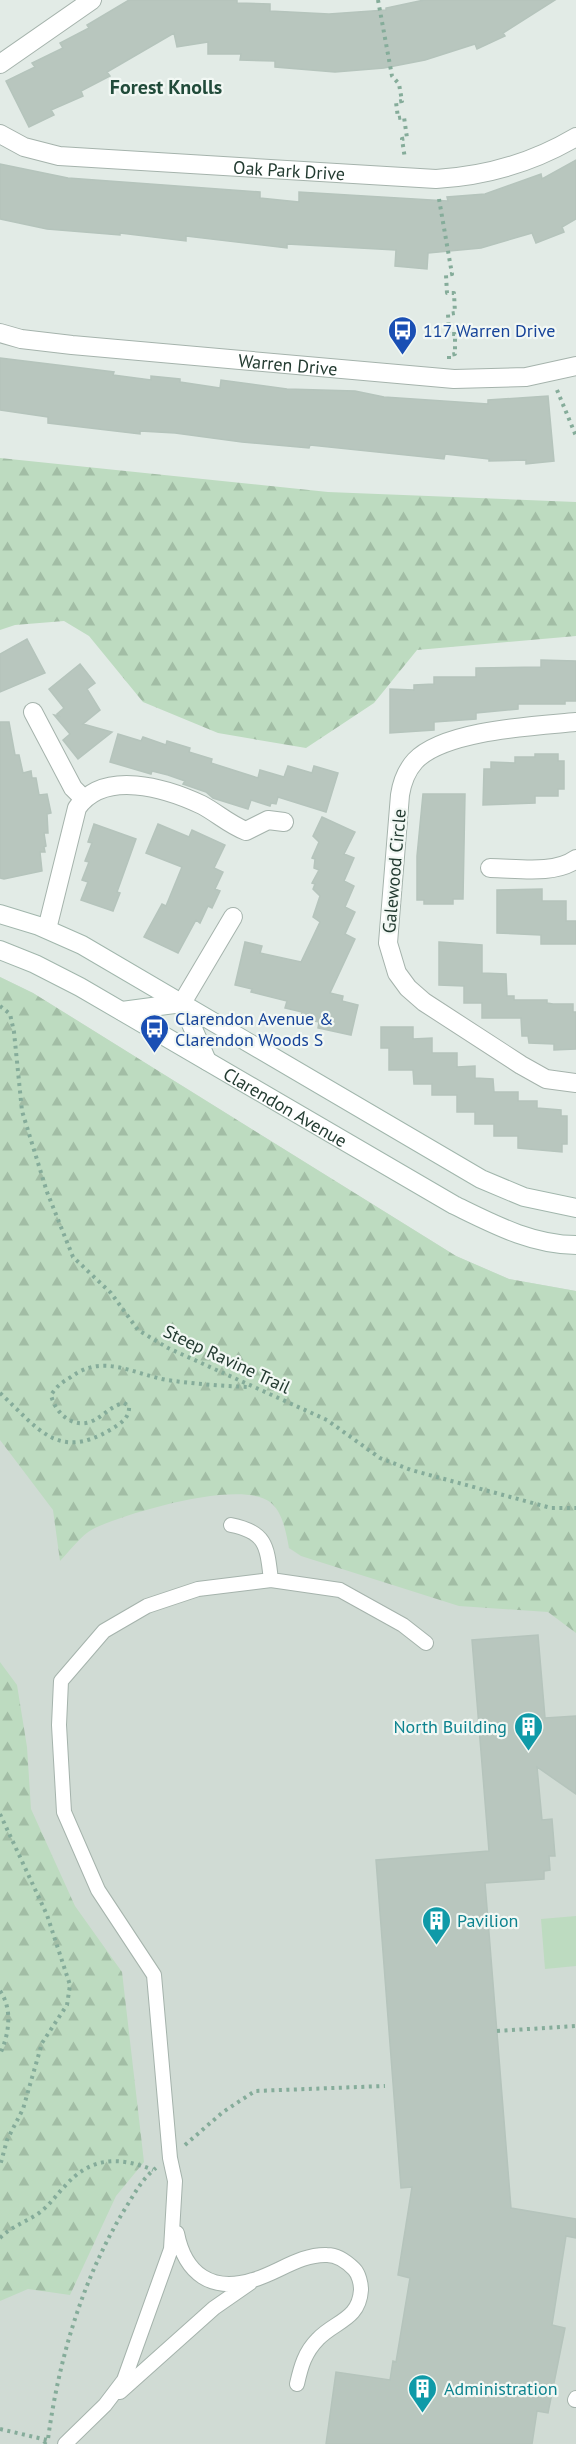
<svg xmlns="http://www.w3.org/2000/svg" width="576" height="2444" viewBox="0 0 576 2444" font-family="'PT Sans',sans-serif">
  <defs>
    <pattern id="forest-firs" width="22" height="20" patternUnits="userSpaceOnUse" patternTransform="scale(1.5)"><rect width="22" height="20" fill="#bddbc0"/><path d="M5 1l3.5 6h-7zM16 11l3.5 6h-7z" fill="#a2bda5"/></pattern>
  </defs>
  <rect width="100%" height="100%" fill="#e2ebe6"/>
  <!-- built -->
  <path fill="#d0dbd4" d="M0,977L33,993L456,1256L509,1279L576,1291V2444H0Z"/>
  <!-- grass -->
  <path fill="#bddbc0" d="M576,1916V1966L545,1969L541,1919Z"/>
  <!-- forest -->
  <path fill="url(#forest-firs)" d="M0,458L328,492L576,502V636L417,650L374,703L306,748L218,733L143,702L89,636L64,621L15,625L0,630Z
    M0,977L33,993L456,1256L509,1279L576,1291V1633L548,1612L459,1606L301,1556L289,1548C286,1533 283,1512 270,1502C240,1479 126,1513 93,1529C81,1535 69,1552 60,1561L53,1510L0,1440Z
    M0,1662L17,1685L27,1747L31,1809L75,1906L122,1972L144,2162L116,2196L70,2295L28,2289L0,2301Z"/>
  <!-- building -->
  <path fill="#b8c6be" stroke="#b5c4bc" stroke-width="1.5" d="M129,0H237V3L270,4V11L329,14L386,10V8L424,0H555L503,33L505,36L477,49L475,44L425,60L384,68L335,72L275,67V61L240,60L241,54H208V42L177,47L174,33L107,72L110,76L81,91L83,96L51,110L54,115L29,127L6,81L35,67L32,63L63,48L60,43L89,28L87,25Z
    M576,160V219L562,227L564,232L536,243L532,233L481,248L428,253L427,269L395,266L396,250L287,244V248L186,236V241L120,233V235L47,229L0,219V164L68,178L260,192V198L299,202V192L448,201L447,197L485,194L541,174L542,179Z
    M0,358L114,372L113,375L151,380V376L180,379V382L220,388L221,380L287,389L355,391L384,397L488,404V400L548,396L554,461L526,464V460L489,461V459L445,454L444,459L310,445L309,448L242,442L175,433L140,431V434L48,423V417L0,410Z
    M27,639L45,673L0,692V654Z
    M541,660L576,661V701H565V704H518V709L476,713V719L434,722V730L390,733V689L414,690V685L434,684V677H476V668L541,667Z
    M80,664L95,683L87,689L100,710L83,724L112,732L78,759L63,740L70,734L54,715L59,716L57,714L64,708L49,689Z
    M0,722H9L15,755H19L23,773L31,771L32,778H36L39,795L47,794L51,813L47,814L48,833H44L46,846L44,847L45,852H40L42,871L4,879L0,878Z
    M118,734L141,741L143,737L166,745L167,741L190,748L189,752L212,759L211,763L258,778L260,770L284,777L288,766L312,773L314,766L338,773L326,812L278,797L276,804L271,803L270,806L251,800L248,809L213,798L206,792L183,784L185,781L168,775L152,771L151,774L110,762Z
    M535,754H558V761H564V789H558V796H535V803L483,805L484,769H491V762L515,763V757H535Z
    M423,794H465L463,899H453V904H424V900H417V856Z
    M322,817L355,832L344,854L354,858L344,881L354,886L345,907L355,912L345,934L355,939L330,993L343,996L342,1001L358,1005L351,1035L318,1028L319,1022L301,1018L302,1012L285,1008L287,1001L251,992L252,989L235,985L245,942L262,946L260,953L301,962L320,922L313,917L320,896L313,889L315,884L312,883L319,870L314,868L315,859L312,858L319,842L313,836Z
    M94,824L136,839L117,892L120,893L113,911L81,900L88,882L82,880L89,862L85,861L92,843L88,842Z
    M158,824L189,837L192,830L225,845L214,868L223,872L215,889L220,891L212,908L208,906L200,923L196,920L178,953L144,937L162,904L166,906L182,867L146,853Z
    M542,889V901H566V921H576V944H541V935L497,933V890Z
    M439,942L482,945V973L506,974L507,996H514V1000H547V1003L553,1004H573V1012H576V1049L554,1050V1044L529,1043L528,1036H522L521,1018H482V1003H464V986L439,985Z
    M381,1027H413V1039L432,1038V1053H457V1067L475,1066V1078L493,1079L494,1092H518V1101H537V1108L561,1110V1116H567V1144H562V1152L518,1148V1136H494V1124H475V1112H457V1095H432V1084H414L413,1070H389V1048H381Z
    M538,1635L545,1718L576,1716V1794L537,1767L542,1820L552,1819L555,1856H549L550,1870L544,1871V1879L485,1883L511,2208L576,2219V2238L566,2236L552,2325L565,2328L548,2413L537,2411L532,2444H326L336,2372L390,2380L393,2361L396,2362L410,2278L398,2275L412,2187L401,2188L376,1860L489,1851L472,1640Z"/>
  <g fill="none" stroke-linecap="round" stroke-linejoin="round">
    <defs>
      <path id="lane" d="M231,1525C267,1532 267,1547 271,1580
        M177,2233C185,2274 212,2293 253,2280C278,2273 300,2254 327,2255C337,2255 347,2262 354,2269C359,2274 361,2284 361,2290C359,2320 335,2321 318,2339C305,2352 301,2366 297,2384
        M120,2392L214,2308L250,2283
        M575,2400L576,2398
        M65,2444L105,2405L124,2380L171,2249L175,2181L170,2158L154,1975L98,1890L64,1812L59,1725L61,1681L104,1631L147,1606L198,1589L271,1580L340,1590L403,1625L426,1643"/>
      <g id="street">
        <path d="M0,64L92,0"/>
        <path id="s1" d="M0,134L24,147L59,156L436,179C487,176 532,163 576,137"/>
        <path id="s2" d="M0,333L21,339L72,345L454,379L526,377L576,366"/>
        <path d="M33,712L73,788L84,799"/>
        <path d="M576,722C535,726 444,730 415,761C406,771 402,782 400,795L388,943L397,973L408,988L424,1002L521,1065L546,1079L576,1083"/>
        <path d="M490,868C516,868 554,875 576,859"/>
        <path d="M47,929L77,808C104,769 166,788 202,805C217,813 230,825 246,831L268,820L284,822"/>
        <path d="M182,1003L233,917"/>
      </g>
      <g id="secondary">
        <path d="M0,914L39,926L82,945L481,1179L524,1197L576,1208"/>
        <path id="s3" d="M0,950L35,964L80,987L454,1205C493,1224 532,1245 576,1245"/>
        <path d="M182,1003L207,1061"/>
        <path d="M122,1011L182,1003"/>
      </g>
    </defs>
    <!-- lane casing -->
    <use href="#lane" stroke="#a5b3ac" stroke-width="16"/>
    <!-- street casing -->
    <use href="#street" stroke="#a5b3ac" stroke-width="20"/>
    <!-- secondary casing -->
    <use href="#secondary" stroke="#a1b6ac" stroke-width="20"/>
    <!-- path -->
    <path stroke="#85ac9a" stroke-width="4" stroke-dasharray="3 4.5" stroke-linecap="butt" d="M378,0L392,76L399,84L402,101L396,102L398,118L404,117L407,138L402,139L405,159
      M439,199L452,274L446,275L447,293H454L455,313L448,314L449,334H455V354L449,355V360
      M557,390L576,436
      M0,1006L10,1014L14,1032L22,1111L47,1192L73,1257L111,1293L138,1330L168,1348L327,1420L380,1458L411,1470L551,1508H576
      M0,1393C38,1428 57,1461 110,1430C120,1424 130,1418 129,1406L124,1403C110,1406 103,1417 90,1422C71,1428 55,1412 51,1395C56,1387 62,1382 71,1377C103,1353 133,1374 167,1380C195,1384 222,1386 250,1387
      M0,1814L47,1915L70,1985L67,2005L42,2043L23,2109L7,2140L0,2166
      M0,1991C13,2009 9,2035 0,2054
      M497,2031L576,2026
      M185,2145L223,2112L255,2091L385,2086
      M0,2238C12,2226 26,2222 39,2213C49,2206 57,2194 65,2186C90,2157 119,2156 153,2170
      M0,2429L47,2440
      M44,2444L48,2439C59,2357 84,2274 128,2204C136,2191 143,2178 156,2168"/>
    <!-- lane -->
    <use href="#lane" stroke="#fff" stroke-width="14"/>
    <!-- street -->
    <use href="#street" stroke="#fff" stroke-width="18"/>
    <!-- secondary -->
    <use href="#secondary" stroke="#fff" stroke-width="18"/>
  </g>
  <!-- icons -->
  <defs>
    <symbol id="bus-pin" viewBox="-11 -11 22 30"><path d="M0 17L-7.5 6A9.5 9.5 0 1 1 7.5 6Z" fill="#1a4fb4" stroke="#f2f8f4"/><path d="M-5-6H5V4H4V6H2V4H-2V6H-4V4H-5ZM-3.5-4V0h7V-4ZM-3.5 1.2v1.5H-2V1.2ZM2 1.2v1.5H3.5V1.2Z" fill="#fff"/></symbol>
    <symbol id="building-pin" viewBox="-11 -11 22 30"><path d="M0 17L-7.5 6A9.5 9.5 0 1 1 7.5 6Z" fill="#0f9aa8" stroke="#f2f8f4"/><path d="M-4-6H4V6H1V3H-1V6H-4ZM-2.5-4.3h1.7v1.8h-1.7ZM.8-4.3h1.7v1.8H.8ZM-2.5-1h1.7V.8h-1.7ZM.8-1h1.7V.8H.8Z" fill="#fff"/></symbol>
  </defs>
  <g fill-rule="evenodd">
    <use href="#bus-pin" x="386" y="314" width="33" height="45"/>
    <use href="#bus-pin" x="138" y="1012" width="33" height="45"/>
    <use href="#building-pin" x="512" y="1710" width="33" height="45"/>
    <use href="#building-pin" x="420" y="1904" width="33" height="45"/>
    <use href="#building-pin" x="406" y="2372" width="33" height="45"/>
  </g>
  <g text-anchor="middle" dominant-baseline="central" stroke-width="4.5" stroke-linejoin="round" paint-order="stroke">
    <!-- street labels -->
    <g font-size="18" fill="#233b31" stroke="#f2f8f4">
      <text stroke="none"><textPath href="#s1" startOffset="294">Oak Park Drive</textPath></text>
      <text stroke="none"><textPath href="#s2" startOffset="290">Warren Drive</textPath></text>
      <text transform="translate(394 871) rotate(-85)">Galewood Circle</text>
      <text stroke="none"><textPath href="#s3" startOffset="326">Clarendon Avenue</textPath></text>
      <text transform="translate(227 1359) rotate(25)">Steep Ravine Trail</text>
    </g>
    <!-- transit labels -->
    <g font-size="18" fill="#164399" stroke="#f2f8f4" text-anchor="start">
      <text x="423" y="330">117 Warren Drive</text>
      <text x="175" y="1018">Clarendon Avenue &amp;<tspan x="175" dy="21">Clarendon Woods S</tspan></text>
    </g>
    <!-- culture labels -->
    <g font-size="18" fill="#0d838f" stroke="#f2f8f4" text-anchor="start">
      <text x="507" y="1726" text-anchor="end">North Building</text>
      <text x="457" y="1920">Pavilion</text>
      <text x="444" y="2388">Administration</text>
    </g>
    <!-- neighbourhood labels -->
    <g font-size="20" font-weight="bold" fill="#214b3a" stroke="#f2f8f4">
      <text x="166" y="87">Forest Knolls</text>
    </g>
  </g>
</svg>
